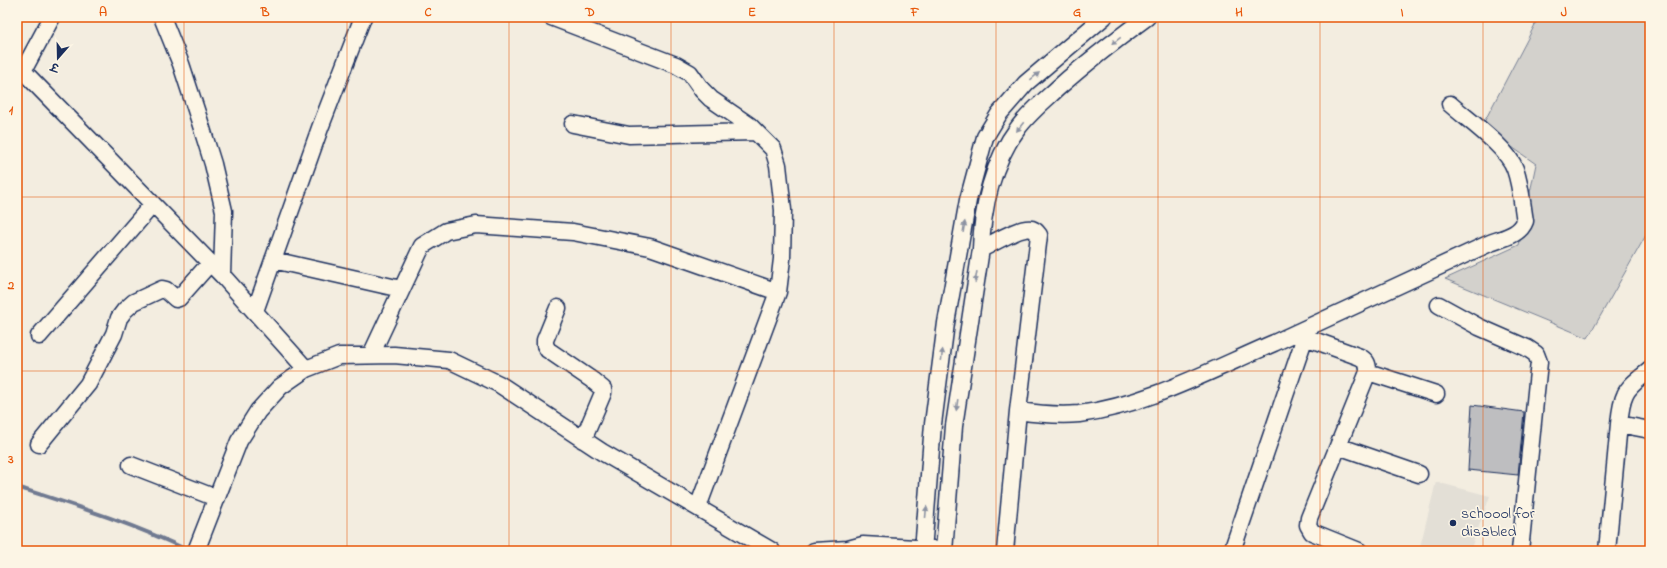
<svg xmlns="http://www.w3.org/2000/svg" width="1667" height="568" viewBox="0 0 1667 568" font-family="'Indie Flower','Playpen Sans Deva',sans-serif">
  <rect width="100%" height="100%" fill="#f3ede0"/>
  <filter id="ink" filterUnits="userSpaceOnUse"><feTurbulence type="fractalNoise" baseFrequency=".025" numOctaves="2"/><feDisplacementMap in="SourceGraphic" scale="8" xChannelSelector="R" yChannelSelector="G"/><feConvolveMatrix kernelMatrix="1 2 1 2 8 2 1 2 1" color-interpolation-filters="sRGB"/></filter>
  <g filter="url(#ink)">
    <!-- built -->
    <path fill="#e3dfd6" d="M1436,482L1490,496L1470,551H1419Z"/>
    <!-- green -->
    <path fill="#d3d1cc" stroke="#778095" d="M1539,17H1650V228L1588,338L1445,279L1519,245L1536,164L1482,126Z"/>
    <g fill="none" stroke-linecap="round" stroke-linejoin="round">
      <!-- stream -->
      <path stroke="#707a91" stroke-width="4" d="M17,487C76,506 134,524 189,551"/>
    </g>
    <!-- building -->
    <path fill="#bebec0" stroke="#1b2f5e" d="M1472,405L1524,412L1518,475L1468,470Z"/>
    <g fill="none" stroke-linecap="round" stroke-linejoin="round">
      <defs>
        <path id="minor" d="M162,17L181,64L199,119L213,164L224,211L222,275
          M551,17L676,65L690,73L702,90L711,99L749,125L773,149L778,165L783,210L782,259L778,292L698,507
          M17,69L23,71L222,275L306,369
          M23,71L52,17
          M573,124L629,135L755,132
          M981,249C992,244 1020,226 1032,229C1035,230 1037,232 1039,235L1018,411L1005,551
          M273,260L401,289
          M1439,305L1479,327L1527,348L1536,354L1539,362L1520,551
          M558,308L545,340V345L548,350L592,380L603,389V393L583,440
          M255,311L320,128L363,17
          M39,336L153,204
          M1305,337L1360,357C1367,361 1368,364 1368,372
          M371,355L422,246L446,231L476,225L573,232L650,247L778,292
          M1018,411C1039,414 1058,416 1079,414C1147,405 1211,370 1274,343C1346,310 1418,276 1490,243C1503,238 1520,235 1525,221C1522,204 1521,186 1515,169C1507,147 1468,120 1450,104
          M1619,424L1650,430
          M39,444L88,384L114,334L119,318L125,310L134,302L162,289L166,290L176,299L179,298L210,263
          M1338,446L1419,474
          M131,465L216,498
          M196,551L239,441L258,411L280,387L306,369L339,356L394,355L449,360L499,384L602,452L772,551
          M814,551L848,549L863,545L933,549
          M923,551L933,424L946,323L968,200L985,137L999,114L1026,83L1104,17
          M944,551L954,426L981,249C982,208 993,161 1018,128C1029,113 1045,100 1059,87C1087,62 1117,39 1147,17
          M1232,551L1308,328
          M1359,551L1312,532L1308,525L1309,518L1368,372L1436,394
          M1607,551L1619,424C1620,414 1621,403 1625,395C1629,385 1642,377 1650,370"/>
      </defs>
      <!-- minor casing -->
      <use href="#minor" stroke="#1b2f5e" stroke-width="19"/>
      <!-- minor -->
      <use href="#minor" stroke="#fcf5e5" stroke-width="16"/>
    </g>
    <!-- one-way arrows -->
    <defs><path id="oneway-solid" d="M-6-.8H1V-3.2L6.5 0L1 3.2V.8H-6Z"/></defs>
    <g fill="#8c92a2">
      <use href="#oneway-solid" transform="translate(1116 41) rotate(142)"/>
      <use href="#oneway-solid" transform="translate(1035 76) rotate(-39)"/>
      <use href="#oneway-solid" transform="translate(1020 127) rotate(128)"/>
      <use href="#oneway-solid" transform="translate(964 227) rotate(-81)"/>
      <use href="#oneway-solid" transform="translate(976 277) rotate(99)"/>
      <use href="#oneway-solid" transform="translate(942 355) rotate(-83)"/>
      <use href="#oneway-solid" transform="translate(957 405) rotate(98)"/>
      <use href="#oneway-solid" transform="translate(926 512) rotate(-85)"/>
    </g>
  </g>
  <!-- grid -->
  <path fill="none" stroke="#e8590c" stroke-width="1" stroke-opacity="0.55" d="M184,17V551M347,17V551M509,17V551M671,17V551M834,17V551M996,17V551M1158,17V551M1320,17V551M1483,17V551M17,197H1650M17,371H1650"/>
  <!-- markers -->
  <circle fill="#1b2f5e" stroke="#fcf5e5" stroke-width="1.5" cx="1453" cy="523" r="4"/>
  <g text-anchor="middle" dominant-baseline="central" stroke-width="3.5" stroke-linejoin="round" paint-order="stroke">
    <!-- poi labels -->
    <g font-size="16" fill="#1b2f5e" stroke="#fcf5e5" text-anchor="start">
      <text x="1461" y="514">schoool for<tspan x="1461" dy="18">disabled</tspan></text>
    </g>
  </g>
  <!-- margin -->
  <rect width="1667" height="568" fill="none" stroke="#fcf5e5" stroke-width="44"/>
  <!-- north arrow -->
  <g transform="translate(58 58) rotate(200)" stroke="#fcf5e5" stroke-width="3" paint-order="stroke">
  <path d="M0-3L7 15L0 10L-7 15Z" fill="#1b2f5e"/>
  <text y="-6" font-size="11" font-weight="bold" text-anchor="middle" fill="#1b2f5e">उ</text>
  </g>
  <rect x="22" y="22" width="1623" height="524" fill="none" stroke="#e8590c" stroke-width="1.5"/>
  <g font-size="13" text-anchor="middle" font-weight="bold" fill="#e8590c">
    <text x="103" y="16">A</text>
    <text x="265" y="16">B</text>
    <text x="428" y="16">C</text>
    <text x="590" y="16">D</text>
    <text x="752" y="16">E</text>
    <text x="915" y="16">F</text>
    <text x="1077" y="16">G</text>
    <text x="1239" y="16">H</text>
    <text x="1402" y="16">I</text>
    <text x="1564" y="16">J</text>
    <text x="11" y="114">1</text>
    <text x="11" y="289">2</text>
    <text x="11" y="463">3</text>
  </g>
</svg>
